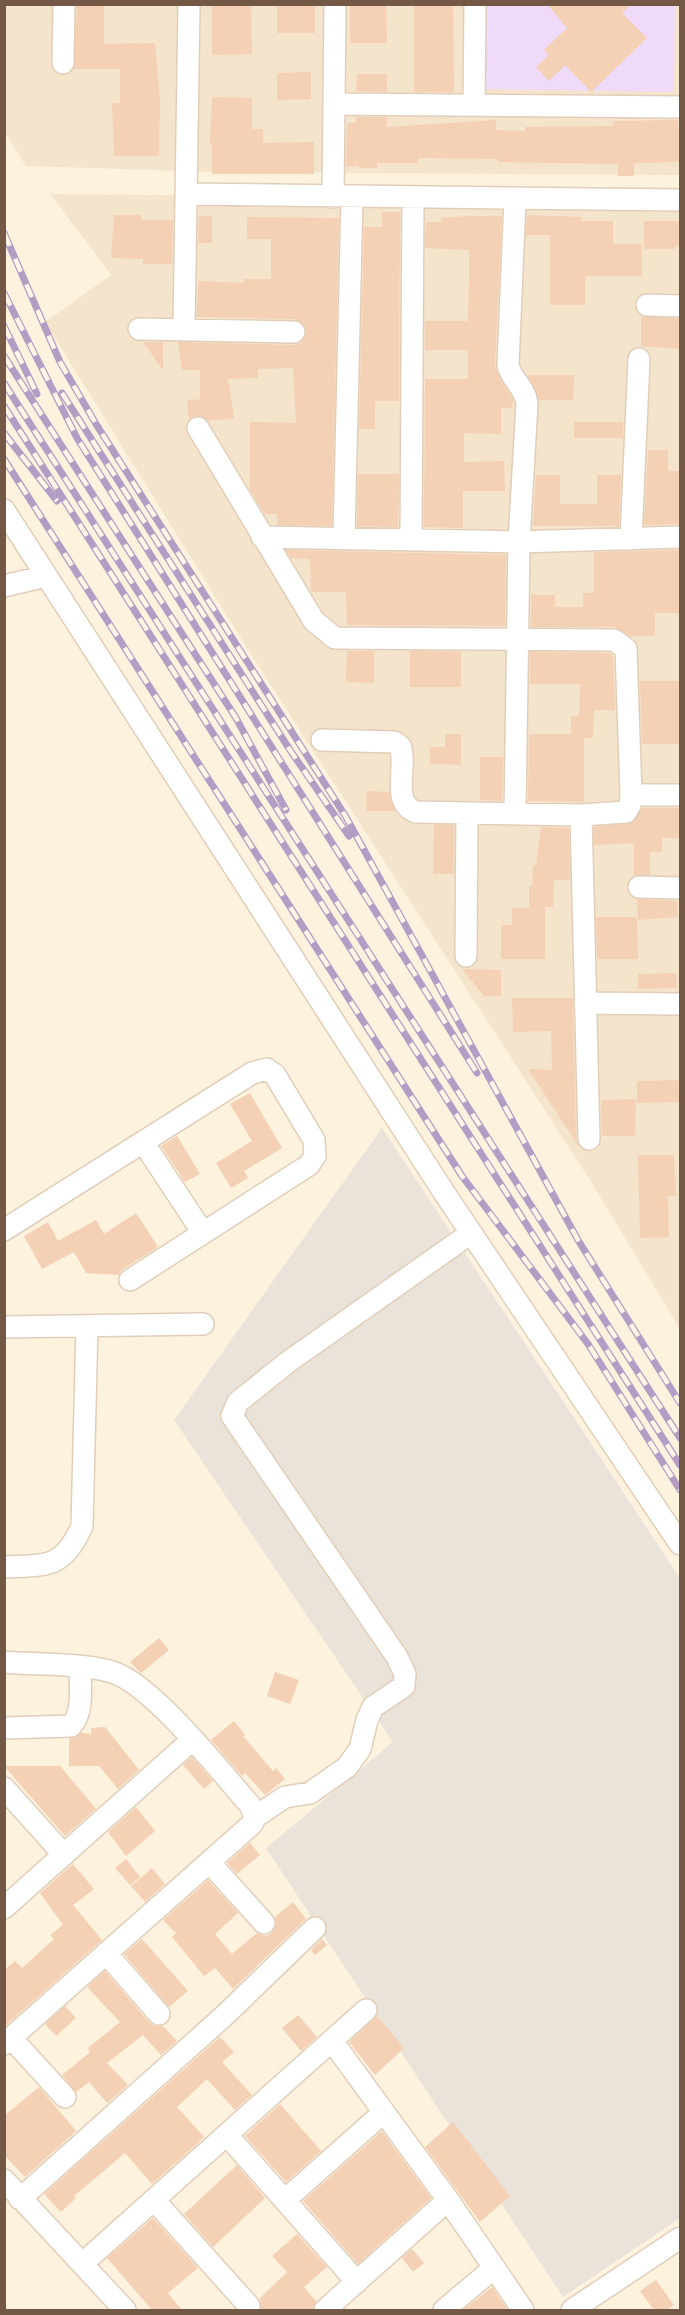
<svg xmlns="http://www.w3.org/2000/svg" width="685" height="2315" viewBox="0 0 685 2315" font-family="'Titillium Web',sans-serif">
  <rect width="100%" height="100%" fill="#fdf2de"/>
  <!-- residential -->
  <path fill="#f5e4cc" d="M4,5H680V175L215,172L26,166L5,133Z
    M50,194L680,201V1329L588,1177L257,664L45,322L111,275Z"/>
  <!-- industrial -->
  <path fill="#eae3da" d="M382,1128L680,1578V2218L563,2297L266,1848L393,1742L174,1420Z"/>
  <!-- education -->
  <path fill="#efdbf9" d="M486,5H675L674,92L484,89Z"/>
  <!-- building -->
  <path fill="#f4d0b4" d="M77,4H104V44L155,43L160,103L159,156H114L112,103H120V69H74Z
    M212,4H251L252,54L212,55Z
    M277,4H315V33H277Z
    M350,4H386L387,43H350Z
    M414,4H453L454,92H414Z
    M547,4H631L622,13L647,38L591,92L565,65L549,81L536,67L549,55L544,50L567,28Z
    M311,72V99L277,100V73Z
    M357,74H387V92L356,91Z
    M212,97L252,98V129H263V143L314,142V174H212V145H210Z
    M356,117H387V127L496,120V130L525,131V127L613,126V121L678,120V127H681V162L634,163V176H618V164L498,162V159L418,158V163H377V168H359V166H346L347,123H356Z
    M382,212H400L399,401H375V429H359L364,227H382Z
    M114,215H141V220H173L172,264H143V259L111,258Z
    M527,215L582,217V221H613V244H642V276H585V305H550V235H526Z
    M199,216H212V243H198Z
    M469,216H502L495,365L501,381L513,399L512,408H501V434L464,433V462L504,461L505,491H463V528L424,527L425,379H468V350H425V321H468L469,278V250L425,248L426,222H441V218Z
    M247,217L339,218L332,526L277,525V514H265L250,490V422L296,423L293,368L258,369V378L228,379L234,418L209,421L197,415L189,419L187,401L200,399V370H182L178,342L294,345L301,343L307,333L305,325L294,319L197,317L198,281L244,283V279H271V239H247Z
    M644,221H681V246H675V249H644Z
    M641,316L681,319V349L641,346Z
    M143,342H163V370Z
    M527,375H574L573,400H539Z
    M574,422H623V438H574Z
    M648,450H668V471H681V524L644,525Z
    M358,474H399L398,527L357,526Z
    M536,475H560V504H597V475H621L619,526H533Z
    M286,550L506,555L505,626L347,625L346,592H311L310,559L291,558Z
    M681,550V613H655V636H630L614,627H531V595H555V607H583V593H594V552Z
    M347,651H374V683L346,682Z
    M410,651L461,652V687H410Z
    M530,652L610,653L613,656L615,710H594L593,738H584V802L528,801L529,734H571V716H579L580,684H530Z
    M640,681H681V744H642Z
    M445,734H461V765L430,764V747H445Z
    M480,757H503L502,801L480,800Z
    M367,791L389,792L395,811H366Z
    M642,808H681V838H662V852H650V875H634V843L594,845V827L632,823Z
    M434,825H454V874H433Z
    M541,827L569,828L570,880H554L553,907H545V959H501V925H512V908H529V886H532L533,865H536Z
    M637,899L677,901L678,917L638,920Z
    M596,917H637L638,959H597Z
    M462,969L501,970V996H484Z
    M676,973L677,988L638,989V974Z
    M512,998H573L576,1139L580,1148L528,1069L552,1070L551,1031L513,1032Z
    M681,1080V1102L637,1103V1081Z
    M250,1093L282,1148L244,1171L248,1178L231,1188L216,1163L252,1141L230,1104Z
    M636,1099L635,1136H602L601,1100Z
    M177,1136L200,1174L185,1182L161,1146Z
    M638,1155H674L676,1196H668L669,1237L640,1238Z
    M136,1213L158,1247L123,1269L118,1275L86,1273L74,1252L42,1269L24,1236L48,1222L58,1241L96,1220L104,1234Z
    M159,1638L169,1650L141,1673L130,1662Z
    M275,1672L299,1680L290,1704L267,1696Z
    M234,1721L245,1735L243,1736L273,1771L276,1768L285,1779L265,1795L245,1773L242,1776L211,1740Z
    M105,1727L139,1770L118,1789L99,1766H69V1739L81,1733L91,1734V1728Z
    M192,1757L213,1781L204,1789L183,1765Z
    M4,1766H60L96,1809L65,1836Z
    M136,1807L155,1831L126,1856L108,1832Z
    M250,1843L260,1855L237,1874L227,1863Z
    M126,1859L140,1877L130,1885L115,1868Z
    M73,1864L94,1889L73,1905L102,1940L4,2027V1970L15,1961L22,1968L54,1939L50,1935L63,1925L40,1893Z
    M152,1868L165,1884L145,1902L131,1886Z
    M208,1880L238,1913L215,1934L232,1954L257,1933L266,1936L272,1933L276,1926L275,1917L293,1902L306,1919L233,1989L215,1968L204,1976L172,1937L176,1933L163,1920Z
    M142,1939L188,1991L169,2007L124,1954Z
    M322,1939L327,1945L315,1955L311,1950Z
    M105,1971L149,2022L155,2026H163L177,2041L161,2055L143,2035L107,2063L128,2085L107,2103L89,2082L76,2092L62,2075L90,2052L88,2048L120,2022L87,1987Z
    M65,2006L76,2018L56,2036L45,2024Z
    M298,2015L317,2037L301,2051L282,2028Z
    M377,2016L404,2048L375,2075L349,2042Z
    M220,2037L234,2052L222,2062L252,2095L235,2110L207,2079L177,2107L204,2137L188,2152L152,2184L125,2153L74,2196L76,2198L61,2212L44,2194Z
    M39,2087L76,2131L25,2177L4,2155V2116Z
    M280,2104L321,2151L286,2182L245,2136Z
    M453,2122L510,2196L480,2222L425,2147Z
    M382,2131L431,2198L358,2264L303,2201Z
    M237,2165L265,2198L213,2247L184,2214Z
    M153,2218L198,2268L168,2293L182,2310H152L107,2258Z
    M297,2234L327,2267L304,2287L316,2301L313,2310H261L260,2298L287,2272L272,2256Z
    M412,2249L424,2263L413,2272L402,2258Z
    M656,2280L674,2305L667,2310H654L640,2291Z
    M492,2287L508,2310H463L477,2299Z"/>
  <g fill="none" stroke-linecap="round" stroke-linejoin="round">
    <defs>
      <path id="minor" d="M63,63L64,4
        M334,104L680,107
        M474,105L475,4
        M188,194L680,200
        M333,197L335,4
        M647,305L680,306
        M139,329L294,332
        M184,330L189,4
        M198,428L314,621L335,638L614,640L626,649L631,795L630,805L626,812L581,815L416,812C390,803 408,766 400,746L394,742L322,740
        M4,510L445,1194L680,1544
        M262,537L519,542L680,537
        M344,538L352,197
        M411,538L413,199
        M631,539L639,359
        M4,586L46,576
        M631,795H680
        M515,814L519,542L527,403C525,387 511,380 508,365L515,200
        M581,815L589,1139
        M639,887L680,888
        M466,956L467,814
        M585,1003L680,1004
        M143,1142L203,1233
        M4,1230L252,1073L267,1069L275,1075L314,1140L315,1156L309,1165L130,1280
        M4,1327L203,1324
        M4,1567C47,1565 63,1569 82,1526L87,1326
        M4,1662C35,1665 88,1663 115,1673C155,1688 220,1771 250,1805L255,1817
        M4,1728L71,1726C84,1713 80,1686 80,1668
        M4,1788L64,1855
        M209,1862L264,1923
        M4,1908L192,1740
        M106,1953L159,2014
        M11,2038L65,2097
        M332,2041L448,2200L523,2310
        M4,2044L252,1824L255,1817L285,1797L310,1793L347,1767L360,1749L367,1720L373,1707L404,1686L405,1674L397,1657L232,1416L238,1402L288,1362L471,1233
        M227,2135L357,2282
        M4,2180L125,2310
        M20,2199L225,2015L315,1928
        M154,2200L249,2306
        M285,2200L384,2112
        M82,2264L366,2010
        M325,2310L448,2200
        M444,2310L494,2268
        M572,2310L680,2238"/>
    </defs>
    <!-- minor casing -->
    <use href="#minor" stroke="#e1ceba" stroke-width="24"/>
    <!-- minor -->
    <use href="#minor" stroke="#fff" stroke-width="21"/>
    <defs>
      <path id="rail" d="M4,233L60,362L96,424L346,817L578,1240L680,1403
        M4,293L77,438L477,1073
        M4,326L37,394
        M4,356L236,718L286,810
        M4,383L680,1438
        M62,393L290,750L349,836
        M4,406L680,1465
        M4,433L57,501
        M4,459L462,1176L588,1344L680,1490"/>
    </defs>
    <!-- rail casing -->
    <use href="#rail" stroke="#b49dc5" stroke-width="7"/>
    <!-- rail -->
    <use href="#rail" stroke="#fff6e5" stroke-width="4.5" stroke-dasharray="14" stroke-linecap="butt"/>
  </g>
  <!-- border -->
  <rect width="685" height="2315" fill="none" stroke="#735845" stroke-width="12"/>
</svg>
